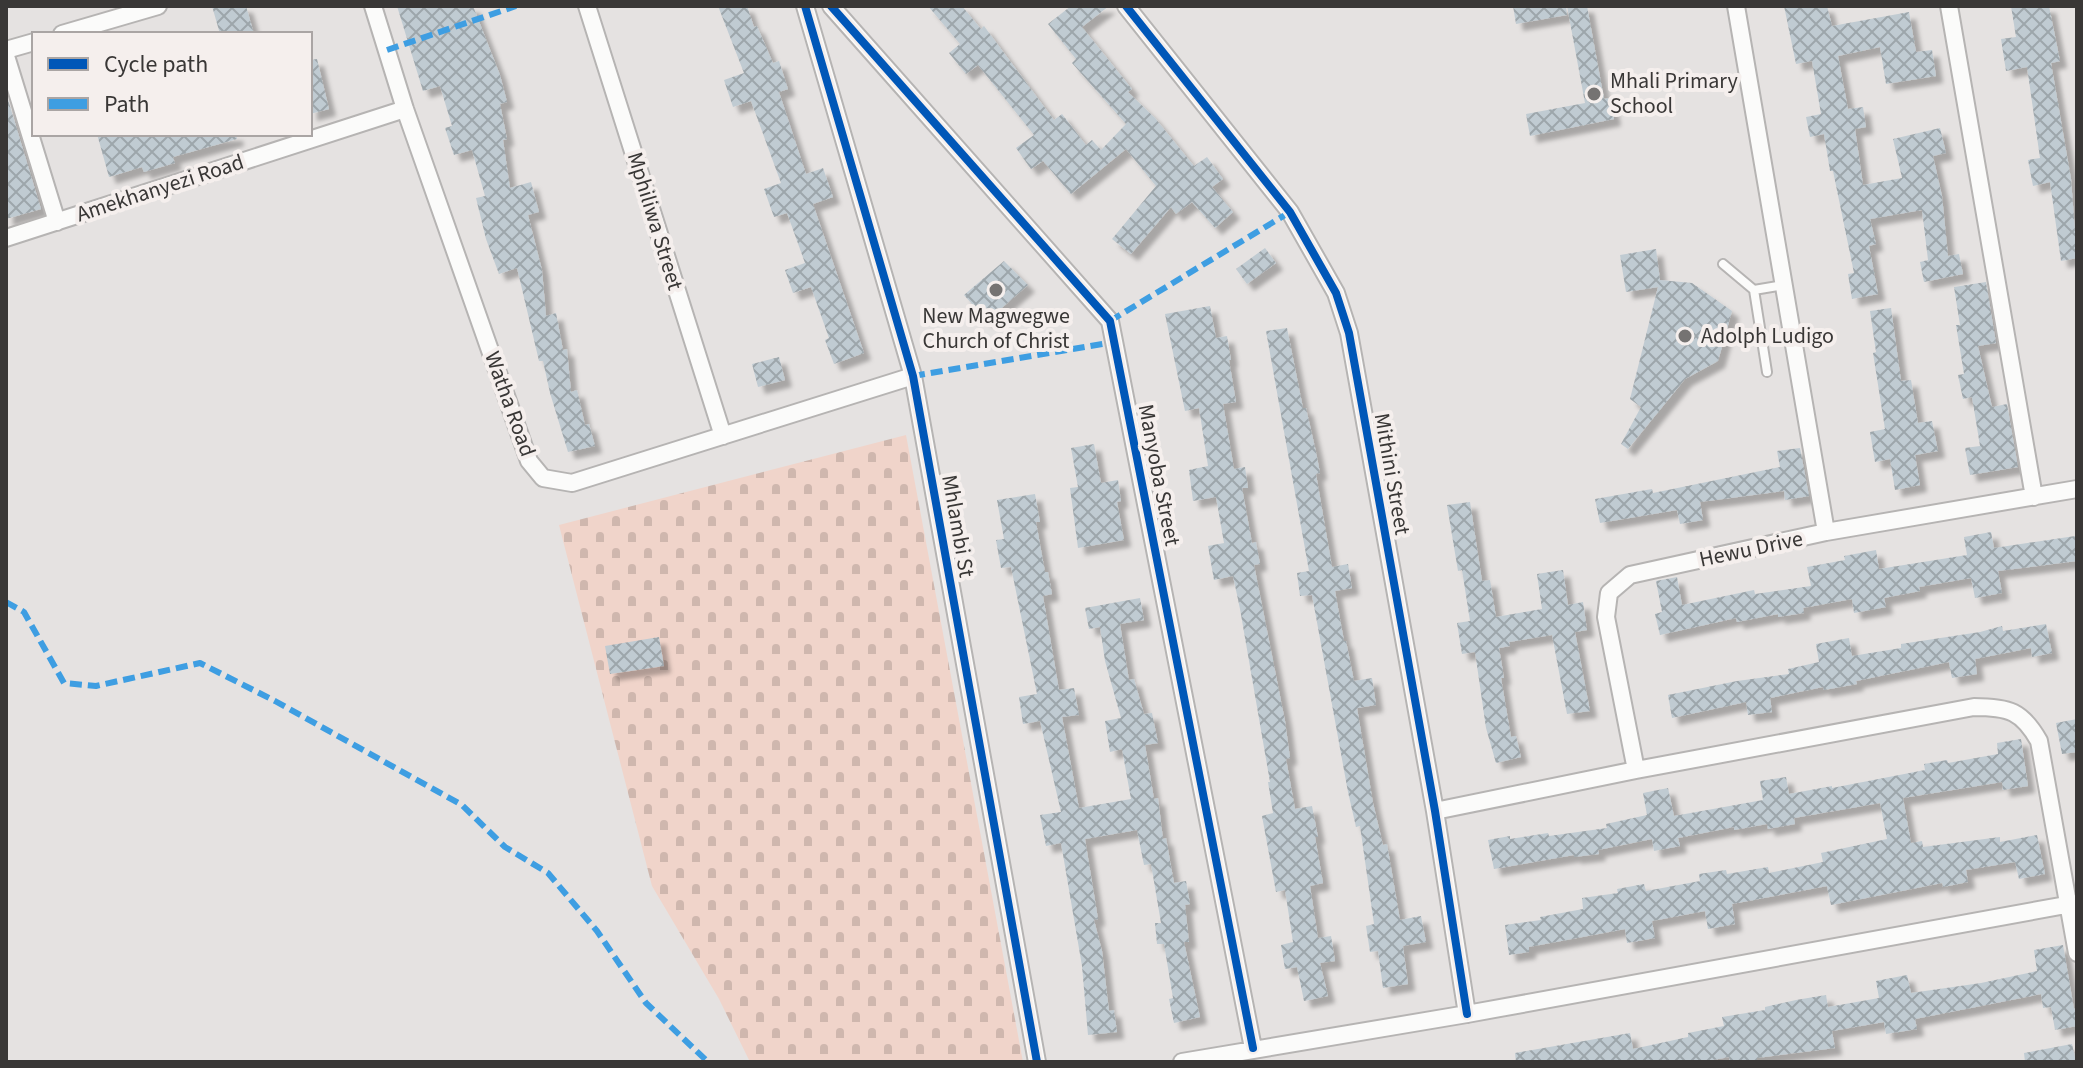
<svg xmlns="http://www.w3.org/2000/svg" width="2083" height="1068" viewBox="0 0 2083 1068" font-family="'Source Sans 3',sans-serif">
  <defs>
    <pattern id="cemetery-stones" width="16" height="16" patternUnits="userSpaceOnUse" patternTransform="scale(2)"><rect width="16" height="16" fill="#f0d4ca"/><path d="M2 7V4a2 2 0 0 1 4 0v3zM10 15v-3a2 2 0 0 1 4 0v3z" fill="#cfb7ae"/></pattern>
    <pattern id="building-cross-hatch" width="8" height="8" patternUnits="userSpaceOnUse" patternTransform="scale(2)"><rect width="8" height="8" fill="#c0cbd2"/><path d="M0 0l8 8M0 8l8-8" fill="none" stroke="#9da6ab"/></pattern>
    <filter id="shadow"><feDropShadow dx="7" dy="7" stdDeviation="2" flood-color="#0004"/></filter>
  </defs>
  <rect width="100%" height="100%" fill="#e5e2e1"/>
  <!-- cemetery -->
  <path fill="url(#cemetery-stones)" d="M906,435L1023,1062H750L719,999L652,886L559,525Z"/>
  <!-- building -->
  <path fill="url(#building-cross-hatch)" filter="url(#shadow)" d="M212,6H246L254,34H220Z
    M397,6H473L500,75L507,102L500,104L507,139L503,140L510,188L531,182L539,212L528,215L542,270L546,316L556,313L563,350L567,349L571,392L577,390L585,425L589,424L595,446L568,452L550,393L543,361H539L517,268L499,274L486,239L476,198L485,196L472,150L454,155L445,128L452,126L440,86L423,91Z
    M718,6H747L754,27L757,26L773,63L779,61L788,89L779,92L806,174L823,168L833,197L813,204L864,353L834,364L825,340L829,338L811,287L793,293L785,270L805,263L787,213L774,217L764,189L781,183L751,101L733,107L724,80L744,73Z
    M928,6H962L981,29L984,26L1054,120L1062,114L1086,145L1092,140L1101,150L1126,124L1072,63L1076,59L1048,24L1071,6H1109L1082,27L1132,89L1128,92L1155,118L1194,166L1207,157L1223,179L1212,187L1233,212L1215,228L1192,202L1176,214L1171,207L1131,254L1112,239L1156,186L1126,149L1071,194L1043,161L1031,169L1016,148L1034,135L978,65L966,74L949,53L960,44Z
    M1513,6H1566L1567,15L1516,24Z
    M1567,6H1587L1604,99L1610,98L1614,119L1530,136L1526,114L1585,103Z
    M1784,6H1827L1832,26L1909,12L1916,52L1932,50L1936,76L1886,84L1880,47L1838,56L1848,109L1863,107L1866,127L1855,129L1863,185L1902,178L1893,139L1940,128L1946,153L1933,156L1942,196L1948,256L1959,254L1963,274L1924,282L1920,262L1928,260L1922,210L1870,219L1876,244L1869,246L1878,294L1852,299L1848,274L1854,273L1833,171H1830L1824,134L1810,137L1806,117L1821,114L1812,61L1796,64Z
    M2011,6H2049L2060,61L2051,63L2071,179L2077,258L2061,261L2050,182L2033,186L2028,160L2040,158L2027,67L2006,71L2001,39L2016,37Z
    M317,59L329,109L310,114V60Z
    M6,93L41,209L6,219Z
    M97,134H236L237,139L173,157L175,163L144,172L142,167L109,177Z
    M1265,248L1276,263L1247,284L1236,269Z
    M1656,249L1660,280L1692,283L1732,311L1718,361L1685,379L1628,449L1621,444L1641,407L1630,399L1658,287L1626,292L1620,255Z
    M1004,261L1028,285L987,321L964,295Z
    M1986,282L1996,343L1978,346L1992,407L2007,404L2018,467L1970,475L1965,448L1980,446L1972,397L1963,399L1958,375L1964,374L1956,325H1960L1954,287Z
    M1210,306L1216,338L1227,336L1231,360H1229L1236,402L1223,404L1234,469L1245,467L1248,488H1242L1252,543L1256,542L1260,564L1254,565L1285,721L1290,758L1286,759L1295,809L1312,806L1318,837H1315L1323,883L1310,886L1318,938L1331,936L1335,961L1320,963L1328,996L1304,1001L1297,967L1285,969L1281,945L1293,942L1285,890L1276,892L1262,816L1273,813L1268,782H1270L1240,609L1233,576L1214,580L1208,546L1224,543L1216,497L1193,501L1189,470L1208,466L1199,408L1185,411L1165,314Z
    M1891,308L1901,381L1911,380L1918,423L1932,421L1938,451L1915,455L1920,485L1895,490L1890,459L1875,462L1870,432L1885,429L1873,353L1876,352L1870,311Z
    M1287,328L1303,408H1306L1316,452L1320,473L1316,474L1332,567L1348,564L1352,588L1335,591L1344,641H1346L1354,681L1372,678L1376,705L1357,708L1373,803L1383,845L1387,844L1400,920L1421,916L1426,942L1403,946L1408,984L1383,988L1378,951L1370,952L1366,926L1374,924L1360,826L1356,827L1348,792L1312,595L1300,596L1297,573L1309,571L1266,331Z
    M779,357L785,380L758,387L752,364Z
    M1094,444L1101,483L1118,480L1121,501L1117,502L1124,540L1078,548L1070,488L1078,487L1071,448Z
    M1800,448L1809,496L1785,500L1784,491L1700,502L1703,520L1680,524L1677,510L1600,523L1595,499L1652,489L1653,493L1780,467L1777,451Z
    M1035,494L1040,522H1036L1045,572H1048L1052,594L1043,596L1059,690L1074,688L1079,715L1062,717L1079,808L1131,799L1122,749L1110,752L1105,721L1121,718L1105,661L1100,627L1089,629L1085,608L1140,598L1144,620L1120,624L1129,680L1134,679L1144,714L1152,713L1158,743L1145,745L1154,799L1158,798L1163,839L1166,838L1174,883L1186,881L1190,904L1185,905L1189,942H1184L1200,1017L1174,1023L1169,999L1173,998L1164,944H1157L1155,923H1161L1151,864L1144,865L1137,830L1085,839L1098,919L1094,920L1102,951L1109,1011L1114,1010L1117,1032L1088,1035L1082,966L1061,843L1046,846L1040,815L1061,812L1040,721L1023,724L1019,697L1037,694L1011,567L1001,568L996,540L1004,539L997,500Z
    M1470,502L1482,581L1490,580L1496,617L1542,609L1537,574L1563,570L1568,605L1583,602L1587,630L1575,632L1590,711L1567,714L1552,635L1509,642L1510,646L1499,648L1504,678H1501L1511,737L1516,736L1521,757L1496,763L1486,728L1475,652L1462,654L1457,623L1470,621L1462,570L1458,571L1447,505Z
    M1991,532L1994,548L2075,536L2077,561L1998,571L2002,593L1975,598L1971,578L1919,587L1920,591L1884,598L1886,607L1854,613L1852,599L1803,608L1804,613L1778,617V614L1737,622L1736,618L1660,635L1655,614L1662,612L1656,581L1677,577L1682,605L1754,590L1755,594L1811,586L1807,567L1845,560L1844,556L1876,550L1879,569L1967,555L1964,537Z
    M2046,624L2052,653L2032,657L2031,648L1975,659L1977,674L1952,678L1949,662L1856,681L1857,684L1824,690L1823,687L1770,698L1772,712L1748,715L1746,702L1672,718L1668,695L1737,681L1789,674L1788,669L1819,662L1816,644L1849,638L1852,656L1901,648V644L1980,632L2002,626L2003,631Z
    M659,637L664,666L610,674L605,646Z
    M2077,719V752L2062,754L2056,723Z
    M2021,739L2028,786L2003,790L2002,782L1903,798L1911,843L1922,841L1923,847L2000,837V842L2037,835L2045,874L2019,879L2015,862L1966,870L1968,882L1943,887L1942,883L1831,905L1827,886L1732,904L1735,924L1708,929L1705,911L1652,921L1655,938L1627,943L1625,929L1529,947V952L1509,955L1505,925L1541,920L1540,917L1583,909L1582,898L1618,893L1617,889L1644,884L1646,891L1700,881L1699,874L1726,870L1727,874L1768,867L1769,873L1823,862L1821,853L1887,839L1880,803L1794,818L1795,824L1768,829L1767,824L1734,830V827L1678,838L1680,846L1654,851L1652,839L1598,850L1599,854L1574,857V855L1494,869L1488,840L1510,836V839L1548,833L1549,836L1607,828L1606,824L1647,815L1643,793L1668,788L1674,816L1763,800L1760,781L1786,777L1789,794L1832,786V788L1925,770L1924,764L1947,760L1948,763L1998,754L1997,743Z
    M2063,945L2074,1009L2077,1008V1026L2055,1030L2051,1007L2043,1008L2041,994L1915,1019L1917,1029L1886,1034L1884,1022L1832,1031L1835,1048L1757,1058V1062H1730L1729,1057L1702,1062H1516L1515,1053L1630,1033L1633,1049L1688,1037V1033L1724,1026L1722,1017L1765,1010V1007L1796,1000L1826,995L1828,1007L1879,998L1876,981L1907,975L1911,993L1981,983L2037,971L2034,950Z
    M2072,1044L2076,1062H2025L2024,1053Z"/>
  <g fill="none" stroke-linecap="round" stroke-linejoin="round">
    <defs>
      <path id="lane" d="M1723,264L1754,290L1784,285
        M1754,290L1767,372"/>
      <path id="street" d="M373,6L405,109L529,461L543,478L572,483L913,376
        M587,6L723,436
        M805,6L913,376L1037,1062
        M831,6L1110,321L1253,1048
        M1126,6L1290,212L1336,293L1349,333L1435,811L1467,1014
        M1736,6L1826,532
        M1949,6L2034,497
        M62,34L158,6
        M6,50L34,42
        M6,56L57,222
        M6,238L405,109
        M1636,770L1606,617L1609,593L1630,575L1826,532L2077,489
        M1435,811L1636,770L1974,707C2009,707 2022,711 2039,741L2077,953
        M1182,1062L1467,1014L2077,903"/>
    </defs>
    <!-- lane casing -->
    <use href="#lane" stroke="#b6b4b3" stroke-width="12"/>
    <!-- street casing -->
    <use href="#street" stroke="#b6b4b3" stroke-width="20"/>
    <!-- lane -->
    <use href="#lane" stroke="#fbfbfa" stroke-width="8"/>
    <!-- street -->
    <use href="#street" stroke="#fbfbfa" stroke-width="16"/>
    <!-- quiet -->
    <path stroke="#3e9ee2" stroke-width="6" stroke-dasharray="12 6" stroke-linecap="butt" d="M387,50L516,6
      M1110,321L1290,212
      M913,376L1114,342
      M6,602L24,612L64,683L96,686L200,663L275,701L462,805L505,847L548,873L597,931L646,1003L708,1062"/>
    <defs>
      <path id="cycleway" d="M805,6L913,376L1037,1062
        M831,6L1110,321L1253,1048
        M1126,6L1290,212L1336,293L1349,333L1435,811L1467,1014"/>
    </defs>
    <!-- cycleway casing -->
    <use href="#cycleway" stroke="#f5efed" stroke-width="13"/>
    <!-- cycleway -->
    <use href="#cycleway" stroke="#0057b8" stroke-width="8"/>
  </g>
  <!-- markers -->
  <g fill="#757372" stroke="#f5efed" stroke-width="3">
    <circle cx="1594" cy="94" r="8"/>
    <circle cx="996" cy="290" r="8"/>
    <circle cx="1685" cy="336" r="8"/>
  </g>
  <g text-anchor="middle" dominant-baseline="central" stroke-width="8" stroke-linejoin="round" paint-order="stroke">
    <!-- poi labels -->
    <g font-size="22" fill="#393736" stroke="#f5efed" text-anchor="start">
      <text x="1610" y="81">Mhali Primary<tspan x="1610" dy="25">School</tspan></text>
      <text x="996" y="316" text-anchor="middle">New Magwegwe<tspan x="996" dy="25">Church of Christ</tspan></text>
      <text x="1701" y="336">Adolph Ludigo</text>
    </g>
    <!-- street labels -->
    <g font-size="22" fill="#393736" stroke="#f5efed">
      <text transform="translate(160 188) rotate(-18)">Amekhanyezi Road</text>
      <text transform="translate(655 221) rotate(73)">Mphiliwa Street</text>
      <text transform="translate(510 404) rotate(70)">Watha Road</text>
      <text transform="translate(1392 474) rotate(80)">Mithini Street</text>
      <text transform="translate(1159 475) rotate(79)">Manyoba Street</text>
      <text transform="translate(958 526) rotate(80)">Mhlambi St</text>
      <text transform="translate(1751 549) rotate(-12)">Hewu Drive</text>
    </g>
  </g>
  <!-- border -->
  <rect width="2083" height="1068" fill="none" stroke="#393736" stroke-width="16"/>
  <!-- legend -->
  <rect x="32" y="32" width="280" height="104" fill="#f5efed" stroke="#aaa5a4" stroke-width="2"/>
  <rect x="48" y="58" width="40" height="12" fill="#0057b8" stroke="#aaa5a4" stroke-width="2"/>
  <text x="104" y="72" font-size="24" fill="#393736">Cycle path</text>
  <rect x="48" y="98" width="40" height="12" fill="#3e9ee2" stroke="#aaa5a4" stroke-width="2"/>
  <text x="104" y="112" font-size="24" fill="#393736">Path</text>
</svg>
